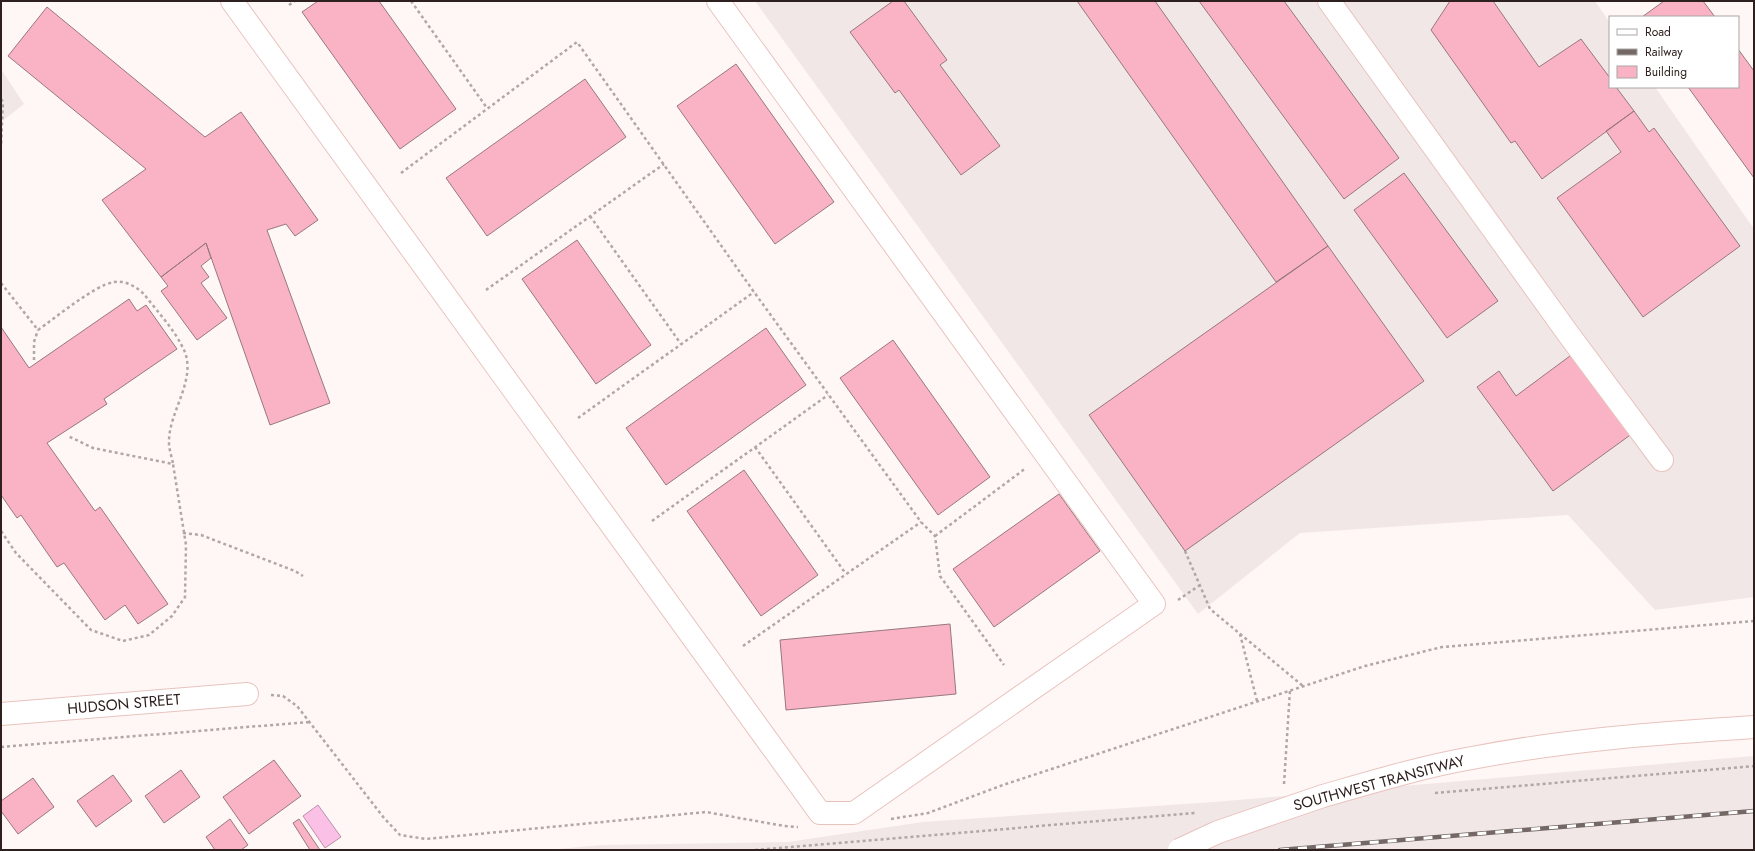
<svg xmlns="http://www.w3.org/2000/svg" width="1755" height="851" viewBox="0 0 1755 851" font-family="Jost,sans-serif">
  <rect width="100%" height="100%" fill="#fff7f5"/>
  <!-- built -->
  <path fill="#f1e7e6" d="M755,1H1595L1610,23V87H1655L1754,229V597L1655,610L1568,515L1300,533L1198,614Z
    M1,69L24,104L1,122Z
    M1754,756V850H546L602,845L788,842L923,822L1214,802Z"/>
  <!-- water -->
  <path fill="#fac0e6" stroke="#bc90aa" d="M318,805L341,837L325,848L303,816Z"/>
  <!-- building -->
  <path fill="#f9b3c4" stroke="#98777e" d="M318,1H379L456,109L400,149L302,12Z
    M893,1H904L947,60L940,65L1000,146L961,175L899,90L895,93L850,32Z
    M1077,1H1155L1328,246L1276,282Z
    M1199,1H1284L1399,158L1344,199Z
    M1450,1H1493L1539,67L1581,39L1610,78V87H1616L1634,111L1542,179L1515,141L1511,143L1431,30Z
    M1664,1H1703L1715,17H1642Z
    M47,7L205,137L241,112L318,220L295,236L286,224L267,230L330,403L270,425L206,243L161,277L102,200L146,169L8,56Z
    M1738,49L1754,71V178L1688,87H1738Z
    M736,64L834,202L775,244L677,106Z
    M585,79L626,137L487,236L446,178Z
    M1634,111L1649,132L1654,128L1740,246L1643,317L1557,198L1621,152L1606,131Z
    M1404,173L1498,301L1447,338L1354,210Z
    M577,240L651,345L596,384L522,279Z
    M206,243L211,258L201,266L209,277L201,283L227,318L197,340L161,291L168,286L161,277Z
    M1328,246L1424,381L1185,551L1089,415Z
    M129,299L137,311L146,305L177,349L104,399L107,404L47,443L95,511L100,507L168,604L138,624L125,605L105,620L64,563L57,567L21,515L17,518L1,495V327L29,368Z
    M766,328L806,385L666,485L626,428Z
    M893,340L990,477L938,515L840,378Z
    M1574,353L1633,433L1553,491L1477,387L1499,371L1516,396Z
    M744,470L818,575L761,616L687,511Z
    M1059,494L1100,551L994,627L953,569Z
    M950,624L956,694L786,710L780,640Z
    M274,760L301,796L249,834L223,797Z
    M181,770L200,797L164,823L145,796Z
    M113,775L132,801L96,827L77,801Z
    M33,778L54,807L18,834L1,811V801Z
    M230,819L248,845L241,850H215L206,837Z
    M299,819L320,850H310L293,823Z"/>
  <g fill="none" stroke-linecap="round" stroke-linejoin="round">
    <defs>
      <path id="minor" d="M232,1L820,813H854L1154,604L718,1
        M1329,1L1569,335L1662,460
        M1,714L247,694
        M1323,796C1372,782 1421,767 1472,758C1565,740 1660,733 1754,727"/>
    </defs>
    <!-- minor casing -->
    <use href="#minor" stroke="#e8c3be" stroke-width="24"/>
    <!-- path -->
    <path stroke="#b1a7a5" stroke-width="2.5" stroke-dasharray="3 3" stroke-linecap="butt" d="M411,1L487,108
      M289,5L295,1
      M1,99L3,102L1,145
      M401,173L577,42L754,292L921,522L935,536L940,576L1004,665
      M590,216L681,344
      M1,283L38,330C55,318 95,285 114,282C126,280 136,287 144,294C156,310 173,328 182,346C200,377 168,411 169,443C169,450 172,457 173,464
      M486,290L664,164
      M34,360V342L38,330
      M578,418L754,292
      M755,447L846,574
      M652,521L828,395
      M1,531L16,553L91,630L123,641L149,635L172,616L185,597L186,545L173,464L93,448L68,436
      M183,533L201,535L295,571L303,576
      M935,536L1026,468
      M1185,551L1210,609L1303,686
      M1178,600L1200,585
      M1240,634L1257,701
      M743,646L921,522
      M271,695L283,696L297,706L384,818L400,835L426,839L706,812L784,826L798,827
      M1,747L309,722
      M1284,784L1290,690
      M1435,793L1754,766
      M891,819L928,813L1003,785L1365,666L1442,647L1754,621
      M755,850L1195,813"/>
    <!-- minor -->
    <use href="#minor" stroke="#fff" stroke-width="22"/>
    <defs>
      <path id="rail" d="M1280,850L1754,811"/>
    </defs>
    <!-- rail casing -->
    <use href="#rail" stroke="#746866" stroke-width="4.5"/>
    <!-- rail -->
    <use href="#rail" stroke="#fff" stroke-width="3" stroke-dasharray="9" stroke-linecap="butt"/>
    <defs>
      <path id="minor-bridge" d="M1179,850L1218,832L1323,796"/>
    </defs>
    <!-- minor-bridge casing -->
    <use href="#minor-bridge" stroke="#e8c3be" stroke-width="24" stroke-linecap="butt"/>
    <!-- minor-bridge -->
    <use href="#minor-bridge" stroke="#fff" stroke-width="22"/>
  </g>
  <g text-anchor="middle" dominant-baseline="central" stroke-width="3.5" stroke-linejoin="round" paint-order="stroke">
    <!-- street labels -->
    <g font-size="15" fill="#2d201e" stroke="#fff">
      <text transform="translate(124 704) rotate(-5)">HUDSON STREET</text>
      <text transform="translate(1379 783) rotate(-15)">SOUTHWEST TRANSITWAY</text>
    </g>
  </g>
  <!-- border -->
  <rect width="1755" height="851" fill="none" stroke="#2d201e" stroke-width="4"/>
  <!-- legend -->
  <rect x="1609" y="16" width="130" height="72" fill="#ffffff" stroke="#aba6a5"/>
  <rect x="1617" y="29" width="20" height="6" fill="#ffffff" stroke="#aba6a5"/>
  <text x="1645" y="36" font-size="12" fill="#2d201e">Road</text>
  <rect x="1617" y="49" width="20" height="6" fill="#746866" stroke="#aba6a5"/>
  <text x="1645" y="56" font-size="12" fill="#2d201e">Railway</text>
  <rect x="1617" y="66" width="20" height="12" fill="#f9b3c4" stroke="#aba6a5"/>
  <text x="1645" y="76" font-size="12" fill="#2d201e">Building</text>
</svg>
